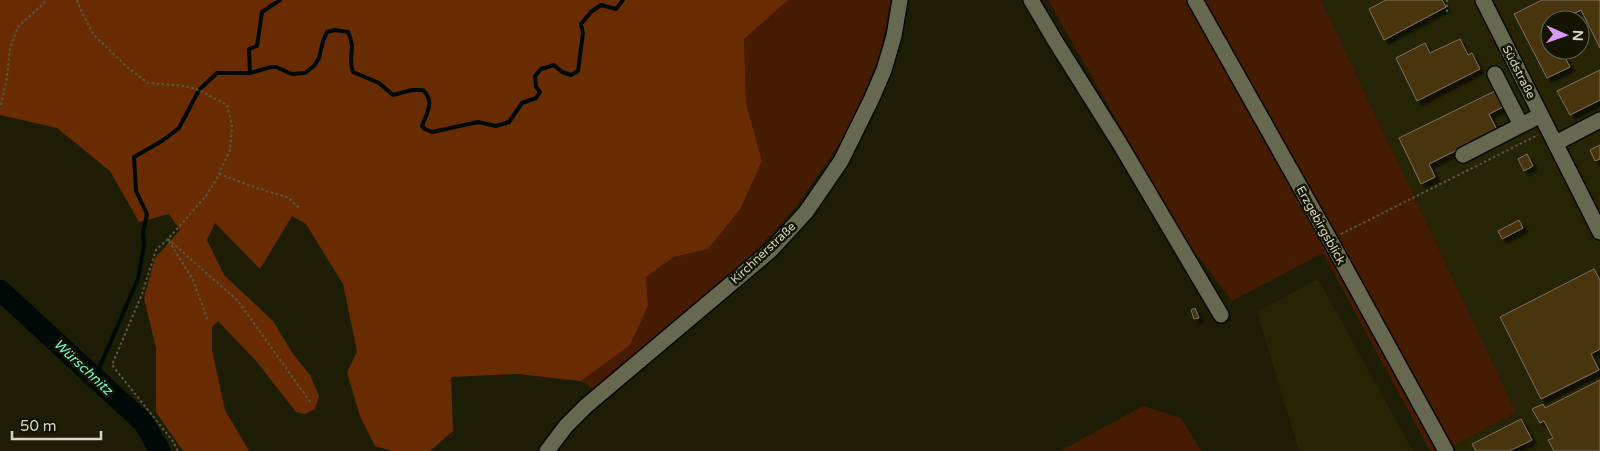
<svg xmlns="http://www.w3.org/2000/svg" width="1600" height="451" viewBox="0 0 1600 451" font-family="'Varela Round',sans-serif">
  <defs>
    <filter id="shadow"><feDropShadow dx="4.5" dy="4.5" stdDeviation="1" flood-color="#0009"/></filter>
  </defs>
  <rect width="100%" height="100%" fill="#1d1d06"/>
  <!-- built -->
  <path fill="#252506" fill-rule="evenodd" d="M1321,0H1600V451H1444L1516,412ZM1550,20H1580V50H1550Z
    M1318,279L1413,451H1299L1257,312Z"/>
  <!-- green -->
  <path fill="#451b02" d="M788,0H891L880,54L852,126L795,208L744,264L593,389L581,381L630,344L648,306L646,277L674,257L708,249L741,208L762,161L746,103L744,38Z
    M1048,0H1321L1516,412L1444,451H1430L1323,253L1232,301L1184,238Z
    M1143,406L1181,418L1201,451H1060Z"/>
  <!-- forest -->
  <path fill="#692b01" d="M0,0H788L744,39L746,103L762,161L741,208L708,249L674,257L646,277L648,306L630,345L581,381L518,374L451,377L453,431L430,451H392L375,446L360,416L347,373L357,351L343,284L306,224L292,216L260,269L215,223L207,240L224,275L273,321L293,354L310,375L319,396L315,409L305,414L296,412L257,362L218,321L212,327V350L225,410L249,451H183L156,412V348L144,298L155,258L180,230L169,214L139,222L110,171L57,128L0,115Z"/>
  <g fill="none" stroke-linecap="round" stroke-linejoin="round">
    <!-- stream -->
    <path stroke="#010906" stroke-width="4" d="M250,73L249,49L257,46L262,12L280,0
      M95,378L138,279L144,246L143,233L147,214L136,191L134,157L162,141L179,128L199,90L217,73H250L271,67H276L292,74L305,73L314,66L319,58L323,41L327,32L335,30L348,32C357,51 347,54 353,72L379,83L393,95L412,90H423C435,101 427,113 422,126L425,129L432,132L478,122L496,126L509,122L522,103L536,98L540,92L536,87L535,76L541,69L554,65L562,72L571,75L578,71L583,33L581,24L591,12L601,5L616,9L623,0"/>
    <!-- river -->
    <path stroke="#010906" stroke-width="21" d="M0,290L144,423L160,451"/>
  </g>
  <!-- building -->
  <path fill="#49340e" stroke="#80725b" filter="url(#shadow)" d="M1386,0H1442L1446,7L1384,40L1369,9Z
    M1542,0H1600V48L1581,10L1562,20H1550V50H1561L1570,67L1547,78L1514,14Z
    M1460,39L1468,55L1472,53L1480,69L1417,101L1396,58L1425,43L1430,53Z
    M1600,70V100L1570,115L1557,91Z
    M1495,91L1503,107L1489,114L1497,130L1429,164L1435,177L1421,184L1399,138Z
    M1600,145V159L1595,161L1590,150Z
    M1527,154L1533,166L1524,171L1518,159Z
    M1519,220L1523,228L1502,239L1498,231Z
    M1594,269L1600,280V349L1591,354L1599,370L1541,399L1500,317Z
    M1195,308L1199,318L1194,319L1191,310Z
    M1600,380V451H1554L1548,440L1553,438L1544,421L1540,423L1532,409L1543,404L1545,408Z
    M1521,419L1532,440L1509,451H1476L1472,444Z"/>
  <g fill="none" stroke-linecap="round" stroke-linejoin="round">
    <defs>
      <path id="minor" d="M1031,0L1054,39L1120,144L1221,315
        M1195,0L1330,240L1446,451
        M1483,0L1600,232
        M1495,74L1521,125
        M1556,143L1600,120
        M1463,155L1541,115
        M547,451L566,426L586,406L771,250L806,212L841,161L872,98L884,70L894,36L900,0"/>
    </defs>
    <!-- minor casing -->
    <use href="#minor" stroke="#070700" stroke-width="18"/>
    <!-- path -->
    <path stroke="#595a46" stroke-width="2" stroke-dasharray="2.5 2.5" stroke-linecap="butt" d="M77,0L82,13L94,35L127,67L148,83L185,86L199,90L227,105L232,126L230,150L215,182L206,196L168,239L156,250L142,294L112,365L172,440L178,451
      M1447,12V0
      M1,105L7,77L10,48L18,27L47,0
      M219,174L257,188L289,198L299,208
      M1341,234L1538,135
      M168,239L238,301L311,403
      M169,241L193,280L208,321"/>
    <!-- minor -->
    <use href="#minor" stroke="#66684f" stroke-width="15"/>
  </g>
  <g text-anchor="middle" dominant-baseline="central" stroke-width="5" stroke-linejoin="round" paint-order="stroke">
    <!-- street labels -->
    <g font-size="12" fill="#d5d6c8" stroke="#141401">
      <text transform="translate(1519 72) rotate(63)">Südstraße</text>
      <text transform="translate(1321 225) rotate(61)">Erzgebirgsblick</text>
      <text transform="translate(763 253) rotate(-43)">Kirchnerstraße</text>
    </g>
    <!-- water labels -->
    <g font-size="14" font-style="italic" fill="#6ef5cf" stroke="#141401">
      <text transform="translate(83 367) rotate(43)">Würschnitz</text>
    </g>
  </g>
  <!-- north arrow -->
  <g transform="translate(1565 35) rotate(92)"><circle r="24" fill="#141401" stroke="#616251"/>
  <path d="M0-4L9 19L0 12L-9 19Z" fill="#d99af7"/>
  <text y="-8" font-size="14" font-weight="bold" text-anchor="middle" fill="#d5d6c8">N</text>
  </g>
  <!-- scale -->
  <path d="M12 431v8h89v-8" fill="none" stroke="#d5d6c8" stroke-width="2.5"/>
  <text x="20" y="431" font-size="15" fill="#d5d6c8" stroke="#141401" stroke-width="4" paint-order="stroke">50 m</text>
</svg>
